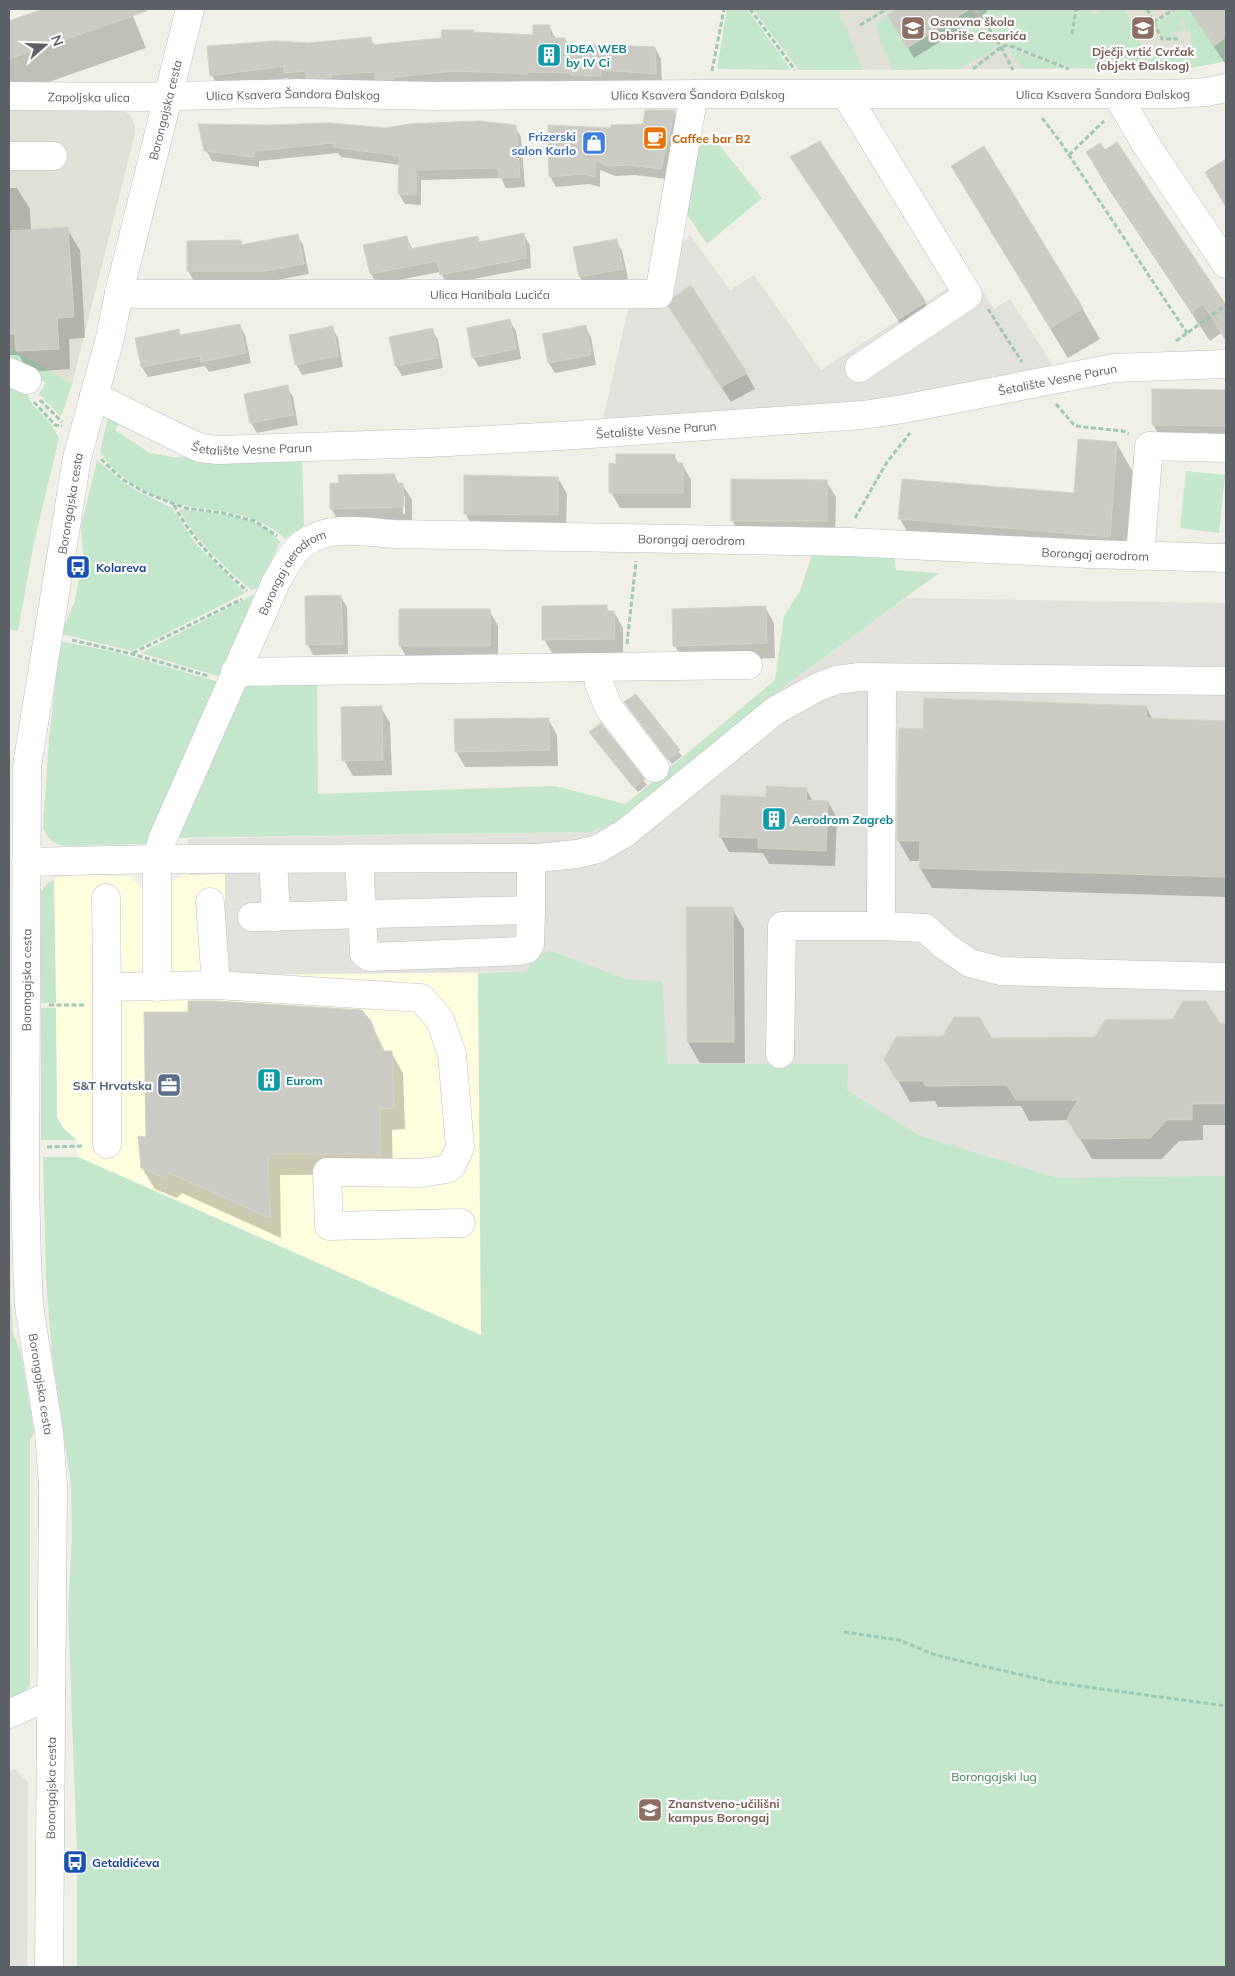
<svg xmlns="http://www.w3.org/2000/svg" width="1235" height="1976" viewBox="0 0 1235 1976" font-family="Mulish,sans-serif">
  <rect width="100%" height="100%" fill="#f0f0e7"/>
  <!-- commercial -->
  <path fill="#fefdde" d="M225,874V970L229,975L478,973L481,1336L78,1157L76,1138L64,1129L57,1117L54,879L71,875L126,876L131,877L142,888L169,886L174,880L182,875Z"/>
  <!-- industrial -->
  <path fill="#e2e1db" d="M690,235L730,290L754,275L821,370L971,273L994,309L1010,299L1058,373L868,408L601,428L628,309L657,308L675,291L667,277L672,251Z
    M906,598L1226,603V1585L539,971L229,975L225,970V874L190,875L188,839L589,832L751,706Z
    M15,1769L28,1782L27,1967H9V1772Z"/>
  <!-- education -->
  <path fill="#e0e0d5" d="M753,9H1226V61L1191,68L799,70Z
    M9,110H116L126,112L132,118L135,125V134L72,384L9,347Z"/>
  <!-- green -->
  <path fill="#c4e7cc" d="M727,9H747L791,70L717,69Z
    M753,9H838L863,70H799Z
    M970,9L996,47L960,69L892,70L875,24L887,15L907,48Z
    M981,9H1077L1075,10L1071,34L1073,35L1078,11L1082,9H1089L1092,15L1105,9H1124L1144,49L1192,48L1190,31L1186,32L1184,20L1180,21L1182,31L1170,32V35L1178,34V38H1163L1156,23L1179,9H1190L1213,45L1226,38V61L1191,68H1072L1002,41Z
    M1007,47L1062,68L1022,69Z
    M712,136L762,198L707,244L682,207L694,151Z
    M9,347L72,384L61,417L39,394L46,383L9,362Z
    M9,379L23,386L32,404L51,424L59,438L33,547L18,631L9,629Z
    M109,413L121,421L115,430L150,453L173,457L302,453L304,525L302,529L294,532L285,539C260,514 227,512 193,507C158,501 119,482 100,452Z
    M97,460L119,479L135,490L172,508L196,544L245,593L132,651L61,634L74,603L77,589L83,554L81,527Z
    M1186,471L1225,475L1219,533L1180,528Z
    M179,509C212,514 258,512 280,542L258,588L251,590C224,566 196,541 179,509Z
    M894,554L896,570L939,573L782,688L624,821L589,832L173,838L244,683L317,677L318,794L555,786L626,804L775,680L784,616L800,591L812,555Z
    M257,593L221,677L141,653Z
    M60,641L119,653L219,682L152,834L145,844L66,846C55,844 47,839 43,828L49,739Z
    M54,879L56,1003H41V891L48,883Z
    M552,951L625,979L662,982L668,1064H848L847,1090L918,1135L1058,1178L1226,1176V1967H77V1855L68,1611L72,1536L71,1486L52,1355L46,1280L43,1157H78L481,1335L478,973L527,971L534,955Z
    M41,1008H56L57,1117L64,1129L76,1140H41Z
    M9,1159L11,1303L13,1334L21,1352L34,1432L30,1440V1685L25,1692L9,1703Z"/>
  <!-- shadow -->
  <path fill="#0003" fill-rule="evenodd" d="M47,9H130L146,48L9,96V22Z
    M900,9H986L987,12L914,58L889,16Z
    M1189,9H1226V65Z
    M549,26L556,39H565L568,44L655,48L661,59L662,85H533L461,82L400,89L292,84L288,78L218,87L212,75L309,44L370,38L375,46L443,39L473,31L474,33L534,36Z
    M674,111L680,121L667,179L635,175L615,176L600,170V187L589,184L556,187L550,176L613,129L644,125Z
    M515,127L521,137L525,187L506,188L501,178L421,180V205L405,204L399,194L400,165L341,157L338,153L259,161V167L212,161L206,150L386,129Z
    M1087,153L1222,302L1226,309V341L1221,333L1210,341L1104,182Z
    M792,158L925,303L937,323L911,340Z
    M952,167L1082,308L1100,339L1068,358Z
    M9,188H17L30,209L31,231L67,229L80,250L85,338L69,339L70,369L29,372L19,355H9Z
    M297,235L303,245L309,274L272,281H194L188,271L241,242L243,246Z
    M524,235L530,245L531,268L447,284L440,272L377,284L371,274L365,246L407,238L413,250L477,238L481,243Z
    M616,240L622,251L628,279L586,287L580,277Z
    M510,321L516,331L521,359L479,367L473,357Z
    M679,322L746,373L755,389L731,402Z
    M239,325L245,335L251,363L209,372L205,366L148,377L142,367L136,339L178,331L181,336Z
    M585,327L591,337L596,365L555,373L549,363L543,335Z
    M332,328L338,338L343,367L302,375L296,364Z
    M432,330L438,340L443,368L402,376L396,366L390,338Z
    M287,387L293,397L298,425L257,433L251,423L245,395Z
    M1153,390L1226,391V456L1171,455L1153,425Z
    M1117,444L1134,474L1127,567L917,549L900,519L1075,494Z
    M674,456L679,464H682L691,480V508H620L611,492L618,465Z
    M394,475L399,484H402L412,500V523L340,524L331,508L340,484ZM402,494L405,497V514H403Z
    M558,478L567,494L566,531L474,529L465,513Z
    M826,481L836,497L835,536H741L732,520Z
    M341,597L347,607L348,654L313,655L308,645Z
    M606,606L609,612H614L623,628V655H553L544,639Z
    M765,607L774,623L775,658L684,662L675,646L673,610Z
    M489,610L498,626V661H409L400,646Z
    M635,696L682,756L672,764L629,707Z
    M1146,707L1153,720L1226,722V897L932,888L920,868L921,861H910L898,840L924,730Z
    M381,708L390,723L392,775L353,776L344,760Z
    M548,719L557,735L558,766L465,767L456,751Z
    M600,724L647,785L638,792L594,737Z
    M806,789L813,802H828L837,818L835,866L769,864L763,853L729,852L720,836L767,799Z
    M687,908H732L744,929L745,1063H700L688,1042Z
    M370,1021L385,1052H391L403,1073L405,1129L392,1130L393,1174L280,1175L281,1238L182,1193L177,1198L155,1189L142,1168L148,1138Z
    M1226,1026V1125H1203V1140L1179,1141L1162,1159H1092L1069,1120L1029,1121L1021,1106L938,1107L935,1101L910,1102L886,1059L991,1040L1096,1038Z"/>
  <!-- building -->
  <path fill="#cbcbc3" stroke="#d5d3c5" d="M43,9H146L147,11L9,59V21Z
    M897,9H970L907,48L887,15Z
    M1190,9H1226V37L1214,46Z
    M533,25H550V38H565V43L655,47L656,74L601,70V76L570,75V73L527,72V74L454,71L394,77V79H375V72L331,75V78H306L307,71L284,73V66L210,76L207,46L276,41L309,43L371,37L372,45L441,38L442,30H474L473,32L533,35Z
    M645,110H675L661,169L628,165L608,166L595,160V177L583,174L549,177L548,125L611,128V125L643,124Z
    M479,121L516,125L520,177L499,178V168L416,170V195L398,194L399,156L334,147L333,143L254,151V157L204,151L198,124L270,125L330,123L386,128L409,124Z
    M820,141L926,302L899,319L790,157Z
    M1117,142L1226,305V340L1203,304L1192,312L1086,152L1100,143L1105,150Z
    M984,146L1083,308L1050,328L951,166Z
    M1226,159V207L1205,172Z
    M68,227L74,317L57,318L59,349L16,351L15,334H9V231Z
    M524,233L526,258L440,275L437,261L370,274L363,245L407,236L410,249L478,236L479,242Z
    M298,234L304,264L265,271H187V241L241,240V245Z
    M617,239L623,269L579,277L573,247Z
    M691,285L747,373L721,387L668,306L674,297Z
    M510,319L516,349L472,358L467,328Z
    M240,324L246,353L201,362L200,356L141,367L135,338L179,329L180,335Z
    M586,325L591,355L548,363L542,334Z
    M333,326L338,356L295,365L289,335Z
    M433,328L438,358L395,366L389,337Z
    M288,385L293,415L250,423L244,394Z
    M1152,389L1226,390V426L1152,425Z
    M1078,439L1117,442L1110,537L898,519L902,479L1074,493Z
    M616,454H675V463H683V493H609V463L616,464Z
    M395,474V483H403L404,507L330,509V483H339L338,475Z
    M464,475L558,477V515L464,514Z
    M731,479L827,480V521H731Z
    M341,595L343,644L306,645L305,596Z
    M607,605V611H614L615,639L542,640V606Z
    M766,606L767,643L673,646L672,609Z
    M399,609H490V646H399Z
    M636,694L680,750L668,760L624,702Z
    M924,698L1147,706L1146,718L1226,721V877L919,868L920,841H897V803L899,728L923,729Z
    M382,706L383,760L342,761L341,707Z
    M549,718V750L455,752L454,719Z
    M601,723L645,779L634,788L589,732Z
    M766,786L807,788L806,800L828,801L826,851L758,848V838L719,837L721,795L766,797Z
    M686,907H733L734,1042H687Z
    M188,1001H216L362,1010L371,1021L382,1051H392L394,1108L380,1109L381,1154H268L270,1218L170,1173L165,1178L141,1168L138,1136L146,1137L144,1012H188Z
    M1183,1001H1206L1220,1024H1226V1104H1192V1120H1167L1150,1138L1079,1139L1067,1119L1078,1100H1016L1007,1085L925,1086L923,1081H897L884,1059L896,1037L943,1036L954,1017H979L992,1038L1095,1037L1105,1020L1173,1019Z"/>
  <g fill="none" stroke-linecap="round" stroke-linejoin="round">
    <defs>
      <g id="minor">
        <path d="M846,95L968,295L859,368"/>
        <path d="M1117,95L1147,146L1226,264"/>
        <path id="s1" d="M9,96L142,97L299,93L435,96L708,94H1173L1207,92L1226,88"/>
        <path d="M9,156H53"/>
        <path id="s2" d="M119,293L140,294H659L694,94"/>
        <path d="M9,372L27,380"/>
        <path id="s3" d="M94,396L185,441L200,448L218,450L429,443L561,436L863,415L903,409L1114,368L1226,364"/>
        <path d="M1140,556L1149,446L1226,448"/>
        <path d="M599,667V684L609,708L655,768"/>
        <path d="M235,672L748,665"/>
        <path d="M882,678L881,926L925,928L945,946L970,963L1001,971L1226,977"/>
        <path d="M273,859L276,917"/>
        <path d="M359,859L364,953L369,957L520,951L527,949L530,944L531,910"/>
        <path d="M26,862L157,859L537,858L577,854L598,849L625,833L776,710L818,687L836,680L860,677L1226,681"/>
        <path d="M106,898L107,987"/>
        <path d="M210,902L216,985"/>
        <path d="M252,917L531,910V858"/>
        <path id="s4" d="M157,987V859L162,840L276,582C284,569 291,553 303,544C329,524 364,532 394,534L849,542L1090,554L1226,558"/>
        <path d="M780,1054L782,926H881"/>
        <path d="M107,1144V987L216,985L421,998L440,1020L452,1054L460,1147L452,1165L447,1169L421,1173L327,1172L329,1226L461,1223"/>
        <path d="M9,1714L51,1695"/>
        <path id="s5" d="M49,1967L53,1486L49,1432L29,1306L27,1261L25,1184L27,766L77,458L110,338L119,293L190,9"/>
      </g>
    </defs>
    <!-- minor casing -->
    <use href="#minor" stroke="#bebec5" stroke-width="29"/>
    <!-- path -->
    <path stroke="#9dc8b3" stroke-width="3" stroke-dasharray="5 2.5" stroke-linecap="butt" d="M750,9L795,70
      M976,9L1001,47L1013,70
      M1147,9L1162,39H1178
      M1153,22L1175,9
      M860,25L887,9
      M1072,34L1076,10L1079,9
      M1225,38L1226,37
      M973,69L1001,47L1008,45L1069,69
      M712,71L724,9
      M1042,118L1059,140L1187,333
      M1069,155L1104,121
      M988,309L1022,362
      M1176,341L1226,305
      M40,400L62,422
      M34,402L55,425L62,426
      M1056,404L1075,426L1123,431L1129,434
      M101,459L122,479L146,493L185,508L223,513L255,521L277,536
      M174,505C192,539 218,565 247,591
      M855,518L887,462L910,433
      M72,640L132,654L208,676
      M627,644L636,561
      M133,653L242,599
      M49,1005H85
      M47,1147L84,1146
      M844,1632L899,1640L935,1655L1052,1682L1226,1706"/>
    <!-- minor -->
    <use href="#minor" stroke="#fff" stroke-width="28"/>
  </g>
  <!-- icons -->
  <defs>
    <symbol id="school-square" viewBox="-11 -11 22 22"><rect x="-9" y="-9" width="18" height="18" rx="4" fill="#8d6e63" stroke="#fff"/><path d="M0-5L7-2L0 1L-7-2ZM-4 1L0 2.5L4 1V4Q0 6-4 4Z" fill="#fff"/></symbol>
    <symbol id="building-square" viewBox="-11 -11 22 22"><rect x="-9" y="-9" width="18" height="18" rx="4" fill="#0f9aa8" stroke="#fff"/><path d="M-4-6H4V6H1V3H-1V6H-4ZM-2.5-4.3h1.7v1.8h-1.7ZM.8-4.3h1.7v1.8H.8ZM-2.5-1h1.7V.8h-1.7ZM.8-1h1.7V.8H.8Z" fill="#fff"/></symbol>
    <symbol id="cafe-square" viewBox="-11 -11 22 22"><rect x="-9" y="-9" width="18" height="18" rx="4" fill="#e8710a" stroke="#fff"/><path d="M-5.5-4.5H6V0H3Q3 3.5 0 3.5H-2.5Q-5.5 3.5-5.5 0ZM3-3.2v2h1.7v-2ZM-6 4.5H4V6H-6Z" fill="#fff"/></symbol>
    <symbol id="shop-square" viewBox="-11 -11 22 22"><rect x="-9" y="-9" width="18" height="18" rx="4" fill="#3f7fe0" stroke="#fff"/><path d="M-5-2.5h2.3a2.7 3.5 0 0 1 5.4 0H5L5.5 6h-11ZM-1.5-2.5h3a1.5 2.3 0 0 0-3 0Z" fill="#fff"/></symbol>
    <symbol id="bus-square" viewBox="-11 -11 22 22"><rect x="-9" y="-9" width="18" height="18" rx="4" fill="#1a4fb4" stroke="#fff"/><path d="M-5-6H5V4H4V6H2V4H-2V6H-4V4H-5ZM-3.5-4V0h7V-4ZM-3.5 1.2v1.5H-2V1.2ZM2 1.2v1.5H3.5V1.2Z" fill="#fff"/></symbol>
    <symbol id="office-square" viewBox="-11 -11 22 22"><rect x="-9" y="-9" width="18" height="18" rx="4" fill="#5c6f8a" stroke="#fff"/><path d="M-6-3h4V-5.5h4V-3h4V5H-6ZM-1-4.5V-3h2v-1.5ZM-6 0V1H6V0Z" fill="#fff"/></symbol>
    <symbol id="university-square" viewBox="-11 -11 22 22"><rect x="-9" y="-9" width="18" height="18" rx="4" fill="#8d6e63" stroke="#fff"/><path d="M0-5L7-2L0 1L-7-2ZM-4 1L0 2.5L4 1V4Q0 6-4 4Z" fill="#fff"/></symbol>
  </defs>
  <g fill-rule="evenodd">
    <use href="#school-square" x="899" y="14" width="28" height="28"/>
    <use href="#school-square" x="1129" y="14" width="28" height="28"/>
    <use href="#building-square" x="535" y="41" width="28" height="28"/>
    <use href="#cafe-square" x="641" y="124" width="28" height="28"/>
    <use href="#shop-square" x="580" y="129" width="28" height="28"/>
    <use href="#bus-square" x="64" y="553" width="28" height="28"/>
    <use href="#building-square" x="760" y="805" width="28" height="28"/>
    <use href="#building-square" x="255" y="1066" width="28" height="28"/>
    <use href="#office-square" x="155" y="1071" width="28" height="28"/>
    <use href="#university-square" x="636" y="1796" width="28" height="28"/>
    <use href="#bus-square" x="61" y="1848" width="28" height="28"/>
  </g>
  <g text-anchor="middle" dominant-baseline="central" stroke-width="4.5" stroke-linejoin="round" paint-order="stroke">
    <!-- education labels -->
    <g font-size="12" font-weight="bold" fill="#785e54" stroke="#fff" text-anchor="start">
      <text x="930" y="21">Osnovna škola<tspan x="930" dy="14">Dobriše Cesarića</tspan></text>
      <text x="1143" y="51" text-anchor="middle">Dječji vrtić Cvrčak<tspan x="1143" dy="14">(objekt Đalskog)</tspan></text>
      <text x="668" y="1803">Znanstveno-učilišni<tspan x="668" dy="14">kampus Borongaj</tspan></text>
    </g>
    <!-- culture labels -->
    <g font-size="12" font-weight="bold" fill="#0d838f" stroke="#fff" text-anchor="start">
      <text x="566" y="48">IDEA WEB<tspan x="566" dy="14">by IV Ci</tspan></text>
      <text x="792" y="819">Aerodrom Zagreb</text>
      <text x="286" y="1080">Eurom</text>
    </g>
    <!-- street labels -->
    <g font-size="12" fill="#5e6067" stroke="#fff">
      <text stroke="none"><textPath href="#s1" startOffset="689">Ulica Ksavera Šandora Đalskog</textPath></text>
      <text stroke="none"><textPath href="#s1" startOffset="1094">Ulica Ksavera Šandora Đalskog</textPath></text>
      <text stroke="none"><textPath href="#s1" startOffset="284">Ulica Ksavera Šandora Đalskog</textPath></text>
      <text stroke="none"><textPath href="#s1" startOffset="80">Zapoljska ulica</textPath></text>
      <text stroke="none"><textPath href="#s5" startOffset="1874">Borongajska cesta</textPath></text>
      <text stroke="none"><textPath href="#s2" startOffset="371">Ulica Hanibala Lucića</textPath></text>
      <text stroke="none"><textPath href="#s3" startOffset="980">Šetalište Vesne Parun</textPath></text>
      <text stroke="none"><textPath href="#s3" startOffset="575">Šetalište Vesne Parun</textPath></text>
      <text stroke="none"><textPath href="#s3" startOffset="170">Šetalište Vesne Parun</textPath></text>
      <text stroke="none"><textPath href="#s5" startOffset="1469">Borongajska cesta</textPath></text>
      <text stroke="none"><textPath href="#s4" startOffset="868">Borongaj aerodrom</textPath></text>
      <text stroke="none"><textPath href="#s4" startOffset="1272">Borongaj aerodrom</textPath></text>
      <text stroke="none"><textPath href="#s4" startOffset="448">Borongaj aerodrom</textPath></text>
      <text stroke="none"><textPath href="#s5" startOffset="989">Borongajska cesta</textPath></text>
      <text transform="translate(41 1384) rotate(81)">Borongajska cesta</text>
      <text stroke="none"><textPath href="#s5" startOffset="179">Borongajska cesta</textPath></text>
    </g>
    <!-- shop labels -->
    <g font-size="12" font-weight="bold" fill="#366cbe" stroke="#fff" text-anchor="end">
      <text x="576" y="136">Frizerski<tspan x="576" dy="14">salon Karlo</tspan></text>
    </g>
    <!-- food labels -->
    <g font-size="12" font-weight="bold" fill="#c56008" stroke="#fff" text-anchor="start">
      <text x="672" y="138">Caffee bar B2</text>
    </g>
    <!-- transit labels -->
    <g font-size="12" font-weight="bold" fill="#164399" stroke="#fff" text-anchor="start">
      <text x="96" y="567">Kolareva</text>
      <text x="92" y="1862">Getaldićeva</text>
    </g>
    <!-- service labels -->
    <g font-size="12" font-weight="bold" fill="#4e5e75" stroke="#fff" text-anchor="end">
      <text x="152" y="1085">S&amp;T Hrvatska</text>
    </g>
    <!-- park labels -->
    <g font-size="12" fill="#36854c" stroke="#fff">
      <text x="994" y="1776">Borongajski lug</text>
    </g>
  </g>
  <!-- border -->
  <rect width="1235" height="1976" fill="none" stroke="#5e6067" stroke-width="20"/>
  <!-- north arrow -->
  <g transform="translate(45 45) rotate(70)" stroke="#ffffff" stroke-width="4" paint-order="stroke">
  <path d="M0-4L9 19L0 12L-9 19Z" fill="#5e6067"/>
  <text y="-8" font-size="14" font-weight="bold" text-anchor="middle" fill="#5e6067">N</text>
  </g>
</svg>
